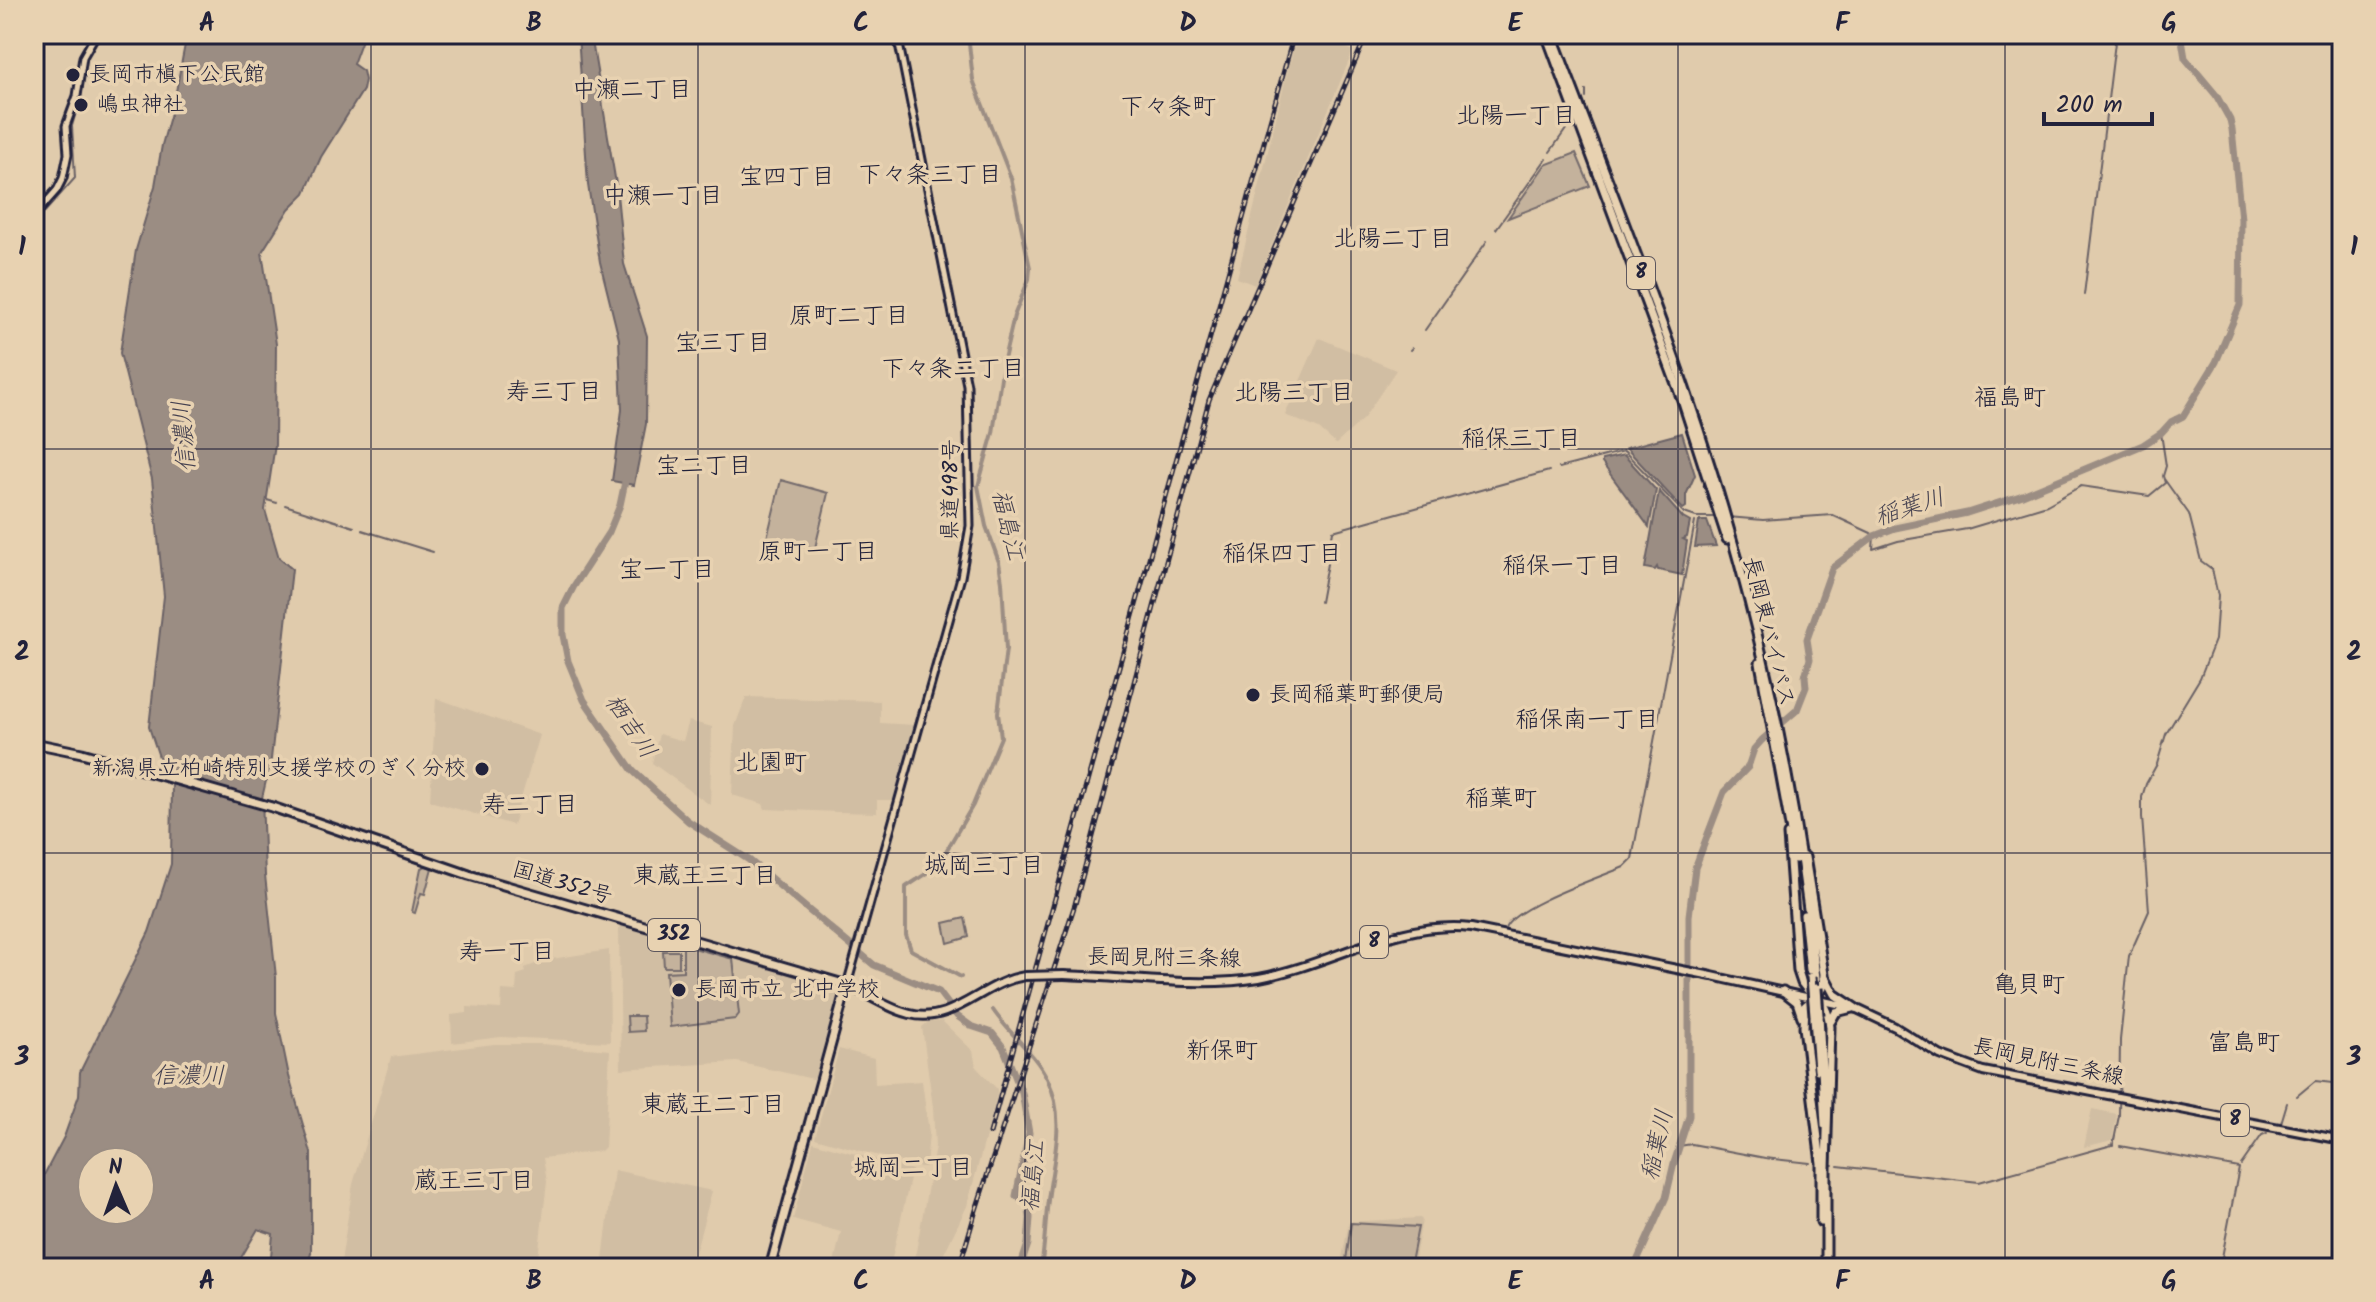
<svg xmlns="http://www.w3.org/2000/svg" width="2376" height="1302" viewBox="0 0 2376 1302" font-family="Kalam,'Klee One',sans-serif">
  <rect width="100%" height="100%" fill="#e0cbac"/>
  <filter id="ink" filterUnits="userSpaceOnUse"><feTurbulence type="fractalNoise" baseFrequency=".0125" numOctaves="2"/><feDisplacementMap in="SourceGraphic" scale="16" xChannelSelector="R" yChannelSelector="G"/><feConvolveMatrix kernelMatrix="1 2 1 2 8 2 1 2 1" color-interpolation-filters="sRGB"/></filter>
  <g filter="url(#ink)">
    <!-- built -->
    <path fill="#d1bea3" d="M1301,34H1317L1353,51L1255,285L1237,278L1285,81L1297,36Z
      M1319,338L1396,370L1364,418L1336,444L1319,429L1285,415Z
      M746,697L880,701V723L915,725L894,800H877V813L838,812L765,809L763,804L732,795L735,726Z
      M436,698L540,735L513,825L430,801Z
      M689,721L712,727L710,805L652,763L659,734L683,741Z
      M623,924L836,986L839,990L816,1077L813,1079L737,1062L621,1069L619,927Z
      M609,950L610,1042L501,1037L452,1043L451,1015L467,1013V1007L501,1009L502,990L516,991L517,975L526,972L525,968L545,960Z
      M942,1021L973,1051L976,1067L997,1089V1095L967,1206L937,1268H913L935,1147L933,1107L922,1027L928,1022Z
      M494,1044H541L610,1050L605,1147L601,1151L543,1158L547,1182L537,1266L547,1268H340L353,1184L391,1057Z
      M839,1049L874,1058L875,1084L922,1081L929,1133L926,1167H919L815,1138Z
      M2092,1109L2117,1114L2112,1140L2084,1147Z
      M813,1142L912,1170L890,1267L908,1264L907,1268H821L833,1267L841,1232L793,1219Z
      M614,1170L712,1191L691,1268H602Z
      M1420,1218L1422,1220L1413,1268H1340L1349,1222Z"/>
    <!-- green -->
    <path fill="#c4b29c" stroke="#736a6c" stroke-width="2" d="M1576,153L1590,186L1508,218L1545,165Z
      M781,480L828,493L815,548L767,538Z
      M426,866L432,868L425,894L421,893L415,913L412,912L421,868Z
      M965,918L969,937L948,943L944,923Z
      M683,945L733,959L739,1014L735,1019L670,1027L666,972L683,971Z
      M663,951H679V967H664Z
      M627,1016H643L644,1031L628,1032Z
      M1351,1223L1418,1227L1410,1268H1345Z"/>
    <!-- water -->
    <path fill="#9b8d83" stroke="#6b6266" stroke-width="2" fill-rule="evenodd" d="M187,34H364L353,64L363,71L365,80L363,90L321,157L305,193L289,209L262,252L276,344L275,445L265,510L279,558L292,569L271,759L262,798L265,875L276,977V1013L289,1076L311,1153V1253L307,1268H270L273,1234L258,1229L235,1268H34V1194L64,1137L79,1095L80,1072L149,932L171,864L172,782L163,769L149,727L164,596L152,479L120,353L136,250L155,186L162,145L174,102ZM92,1162H140V1210H92Z
      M578,34H589L593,47L616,184L624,264L647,336L646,424L634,485L612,481L622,410L619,339L600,262L588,185Z
      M1682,433L1695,475L1686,495V507L1683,509L1626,448Z
      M1624,455L1656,490L1649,527L1602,463V460Z
      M1659,491L1683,518L1690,522L1687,537L1683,539L1687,541L1682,575L1658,570L1657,567L1655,570L1645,568Z
      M1699,521H1707L1716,546L1695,547Z"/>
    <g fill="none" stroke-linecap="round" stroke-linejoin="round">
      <!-- stream -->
      <path stroke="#6b6266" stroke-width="2" d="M1586,98V90
        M1550,152L1569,125
        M34,224L75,178L72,126L82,91L86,60L98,34
        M1496,229L1546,159
        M2084,295L2116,34
        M1425,330L1487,241
        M1410,350L1412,348
        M1559,468L1624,451L1684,513L1696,517H1717
        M267,500L277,503
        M285,505L354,527
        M1728,517L1763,520L1832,515L1871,533L1874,536L1873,549L1898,541L1967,529L2047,505L2081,486L2149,496L2165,483L2163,476L2166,466L2161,433
        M362,530L433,552
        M1320,602L1333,531L1549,471
        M1505,929C1512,907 1600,877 1624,867L1632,859L1695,522
        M2297,1096L2315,1081L2342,1084
        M2281,1123L2287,1103
        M2113,1145L2119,1116L2120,1040L2129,956L2149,911L2142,817V797L2146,784L2157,764L2166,734L2200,678L2215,640L2218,596L2212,569L2201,561L2189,514L2164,479
        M1679,1146L1692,1144L1765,1158L1810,1163
        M2120,1146L2239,1168L2220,1268
        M1815,1163H1816
        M1830,1165H1833
        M2241,1165L2262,1135L2267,1133
        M1838,1166L1979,1182L2112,1145"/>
      <!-- canal -->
      <path stroke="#9b8d83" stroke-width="4" d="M961,977L911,950L906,935V887L935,868L942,858L973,805L1001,737L998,713L1006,649L1002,582L999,562L986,526L978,486L993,433L1003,364L1014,316L1029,279L1030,268L1011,178L973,80L968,34
        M993,1010C1009,1034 1034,1052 1047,1078C1067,1119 1053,1158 1048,1200C1045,1223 1045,1245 1041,1268"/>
      <!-- river -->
      <path stroke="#9b8d83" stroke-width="7" d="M626,477L620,505L609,532L574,586L563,608V635L568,661L584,700L633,771L688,821L749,860L874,965L939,992L957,1016L971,1026L992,1033L1003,1047L1022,1093L1029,1133L1016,1196L1028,1201L1030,1218L1028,1244L1020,1268
        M1634,1268L1666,1197L1674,1163L1689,1116V916L1695,868L1724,792L1748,767L1754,749L1762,740L1797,710L1806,687L1805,676L1810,659L1807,639L1832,568L1874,536L1895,528L1967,513L2020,496L2143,445L2161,433L2171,422L2183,416L2216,362L2240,305L2241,219L2232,129L2230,120L2216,95L2185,58L2181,34"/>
      <defs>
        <path id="secondary" d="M34,216L57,190L63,178L68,154L66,126L77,96L83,57L96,34
          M847,985L961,577L970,526L967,385L897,34"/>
        <path id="primary" d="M1064,975C1124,977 1201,988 1259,978C1330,965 1397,920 1471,928L1712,976L1855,1008L1895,1027L1940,1055L1983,1071L2342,1140
          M847,985C868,994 888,1009 910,1014C953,1025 983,982 1025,976"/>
        <path id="trunk" d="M1546,34L1682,400L1727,539
          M1552,34C1601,164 1654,294 1698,427C1757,606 1797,790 1816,978
          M1760,663L1796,859
          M34,743L82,753L272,807L469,875L847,985L770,1268
          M1788,835L1798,971L1802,983L1814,998L1805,1006L1804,1027L1821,1163
          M1805,857L1824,974L1823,988L1815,998C1826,1003 1829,1016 1830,1027L1826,1169
          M1804,915L1810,970
          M1826,979L1834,994L1855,1008
          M1783,991L1797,1002L1802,1017
          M1819,1015L1825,1125
          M1814,1018L1818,1070
          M1831,1021L1836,1012L1852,1008
          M1821,1158V1222
          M1826,1268V1165"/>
      </defs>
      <!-- secondary casing -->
      <use href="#secondary" stroke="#22223b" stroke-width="11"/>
      <!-- primary casing -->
      <use href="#primary" stroke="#22223b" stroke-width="12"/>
      <!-- trunk casing -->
      <use href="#trunk" stroke="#22223b" stroke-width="13"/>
      <!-- secondary -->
      <use href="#secondary" stroke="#e8d2b1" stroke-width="5"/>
      <!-- primary -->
      <use href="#primary" stroke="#e8d2b1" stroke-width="6"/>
      <!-- trunk -->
      <use href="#trunk" stroke="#e8d2b1" stroke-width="7"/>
      <defs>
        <path id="rail" d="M990,1133L1294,34
          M959,1268L976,1210L1075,904L1209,400L1367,34"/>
      </defs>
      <!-- rail casing -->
      <use href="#rail" stroke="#22223b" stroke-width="5"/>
      <!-- rail -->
      <use href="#rail" stroke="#e8d2b1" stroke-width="2" stroke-dasharray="6" stroke-linecap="butt"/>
      <defs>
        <path id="primary-bridge" d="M1025,976L1064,975"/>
        <path id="trunk-bridge" d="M1811,977L1814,1015
          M1817,988L1819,1015"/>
      </defs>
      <!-- primary-bridge casing -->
      <use href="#primary-bridge" stroke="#22223b" stroke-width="12" stroke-linecap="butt"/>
      <!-- trunk-bridge casing -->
      <use href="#trunk-bridge" stroke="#22223b" stroke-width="13" stroke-linecap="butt"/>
      <!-- primary-bridge -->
      <use href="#primary-bridge" stroke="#e8d2b1" stroke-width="6"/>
      <!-- trunk-bridge -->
      <use href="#trunk-bridge" stroke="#e8d2b1" stroke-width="7"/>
    </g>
  </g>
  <!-- grid -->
  <path fill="none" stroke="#22223b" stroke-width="2" stroke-opacity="0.55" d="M371,34V1268M698,34V1268M1025,34V1268M1351,34V1268M1678,34V1268M2005,34V1268M34,449H2342M34,853H2342"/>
  <!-- markers -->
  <g fill="#22223b" stroke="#e8d2b1" stroke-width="3">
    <circle cx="73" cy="75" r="8"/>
    <circle cx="81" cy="105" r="8"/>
    <circle cx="1253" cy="695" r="8"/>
    <circle cx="482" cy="769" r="8"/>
    <circle cx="679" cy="990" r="8"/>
  </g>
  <g text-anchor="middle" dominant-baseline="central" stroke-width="7" stroke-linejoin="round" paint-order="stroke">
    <!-- shield labels -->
    <g fill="#e8d2b1" stroke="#5d575e" stroke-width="2">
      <rect x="1627" y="257" width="28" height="32" rx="6"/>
      <rect x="648" y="919" width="52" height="32" rx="6"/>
      <rect x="1360" y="926" width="28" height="32" rx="6"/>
      <rect x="2221" y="1104" width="28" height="32" rx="6"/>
    </g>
    <g font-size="20" font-weight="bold" fill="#22223b">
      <text x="1641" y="273">8</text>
      <text x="674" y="935">352</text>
      <text x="1374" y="942">8</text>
      <text x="2235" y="1120">8</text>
    </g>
    <!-- poi labels -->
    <g font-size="22" fill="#22223b" stroke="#e8d2b1" text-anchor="start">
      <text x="89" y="75">長岡市槇下公民館</text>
      <text x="97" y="105">嶋虫神社</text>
      <text x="1269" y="695">長岡稲葉町郵便局</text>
      <text x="466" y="769" text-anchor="end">新潟県立柏崎特別支援学校のぎく分校</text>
      <text x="695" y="990">長岡市立 北中学校</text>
    </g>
    <!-- street labels -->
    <g font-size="22" fill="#22223b" stroke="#e8d2b1">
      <text transform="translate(952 490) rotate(-89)">県道498号</text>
      <text transform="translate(1768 632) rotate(76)">長岡東バイパス</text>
      <text transform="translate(562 884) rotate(16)">国道352号</text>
      <text transform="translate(1164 959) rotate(1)">長岡見附三条線</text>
      <text transform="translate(2048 1063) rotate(12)">長岡見附三条線</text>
    </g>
    <!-- neighbourhood labels -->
    <g font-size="24" fill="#22223b" stroke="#e8d2b1">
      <text x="632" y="90">中瀬二丁目</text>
      <text x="1168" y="107">下々条町</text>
      <text x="1516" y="116">北陽一丁目</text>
      <text x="930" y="175">下々条三丁目</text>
      <text x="787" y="177">宝四丁目</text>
      <text x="663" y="196">中瀬一丁目</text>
      <text x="1393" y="239">北陽二丁目</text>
      <text x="849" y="316">原町二丁目</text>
      <text x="723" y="343">宝三丁目</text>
      <text x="953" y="369">下々条二丁目</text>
      <text x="554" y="392">寿三丁目</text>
      <text x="1294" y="393">北陽三丁目</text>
      <text x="2010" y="398">福島町</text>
      <text x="1521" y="439">稲保三丁目</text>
      <text x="704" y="466">宝二丁目</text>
      <text x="818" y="552">原町一丁目</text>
      <text x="1282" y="554">稲保四丁目</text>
      <text x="1562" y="566">稲保一丁目</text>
      <text x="667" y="570">宝一丁目</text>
      <text x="1587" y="720">稲保南一丁目</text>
      <text x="771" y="763">北園町</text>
      <text x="1501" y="799">稲葉町</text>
      <text x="530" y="805">寿二丁目</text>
      <text x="984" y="866">城岡三丁目</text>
      <text x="705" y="876">東蔵王三丁目</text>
      <text x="507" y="952">寿一丁目</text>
      <text x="2029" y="985">亀貝町</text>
      <text x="2244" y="1043">富島町</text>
      <text x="1222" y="1051">新保町</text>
      <text x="713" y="1105">東蔵王二丁目</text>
      <text x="913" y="1168">城岡二丁目</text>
      <text x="474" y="1181">蔵王三丁目</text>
    </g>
    <!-- water labels -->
    <g font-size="24" font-style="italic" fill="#464251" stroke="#e8d2b1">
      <text transform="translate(185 436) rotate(-95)">信濃川</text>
      <text transform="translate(1910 508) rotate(-18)">稲葉川</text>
      <text transform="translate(1007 525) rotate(77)">福島江</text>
      <text transform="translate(630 727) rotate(56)">栖吉川</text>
      <text x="189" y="1076">信濃川</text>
      <text transform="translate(1658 1145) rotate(-77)">稲葉川</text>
      <text transform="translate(1034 1176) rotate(-84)">福島江</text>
    </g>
  </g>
  <!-- margin -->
  <rect width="2376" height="1302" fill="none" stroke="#e8d2b1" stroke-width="88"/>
  <!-- north arrow -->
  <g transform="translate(116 1186) rotate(358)"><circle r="38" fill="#e8d2b1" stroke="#998c82" stroke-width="2"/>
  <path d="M0-6L14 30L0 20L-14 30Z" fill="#22223b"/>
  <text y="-12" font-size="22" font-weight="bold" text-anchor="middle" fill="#22223b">N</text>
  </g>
  <!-- scale -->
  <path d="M2044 112v12h108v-12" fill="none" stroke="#22223b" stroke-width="4"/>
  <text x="2056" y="112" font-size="24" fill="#22223b" stroke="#e8d2b1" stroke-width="6" paint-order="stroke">200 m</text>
  <rect x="44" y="44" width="2288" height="1214" fill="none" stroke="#22223b" stroke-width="3"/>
  <g font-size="26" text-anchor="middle" font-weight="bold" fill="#22223b">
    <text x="207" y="31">A</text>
    <text x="534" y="31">B</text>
    <text x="861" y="31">C</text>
    <text x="1188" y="31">D</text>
    <text x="1515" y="31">E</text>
    <text x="1842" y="31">F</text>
    <text x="2169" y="31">G</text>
    <text x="22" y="255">1</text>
    <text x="2354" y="255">1</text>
    <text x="22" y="660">2</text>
    <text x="2354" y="660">2</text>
    <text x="22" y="1065">3</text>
    <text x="2354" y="1065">3</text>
    <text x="207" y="1289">A</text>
    <text x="534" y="1289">B</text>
    <text x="861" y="1289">C</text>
    <text x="1188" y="1289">D</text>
    <text x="1515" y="1289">E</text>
    <text x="1842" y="1289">F</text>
    <text x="2169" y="1289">G</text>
  </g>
</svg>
